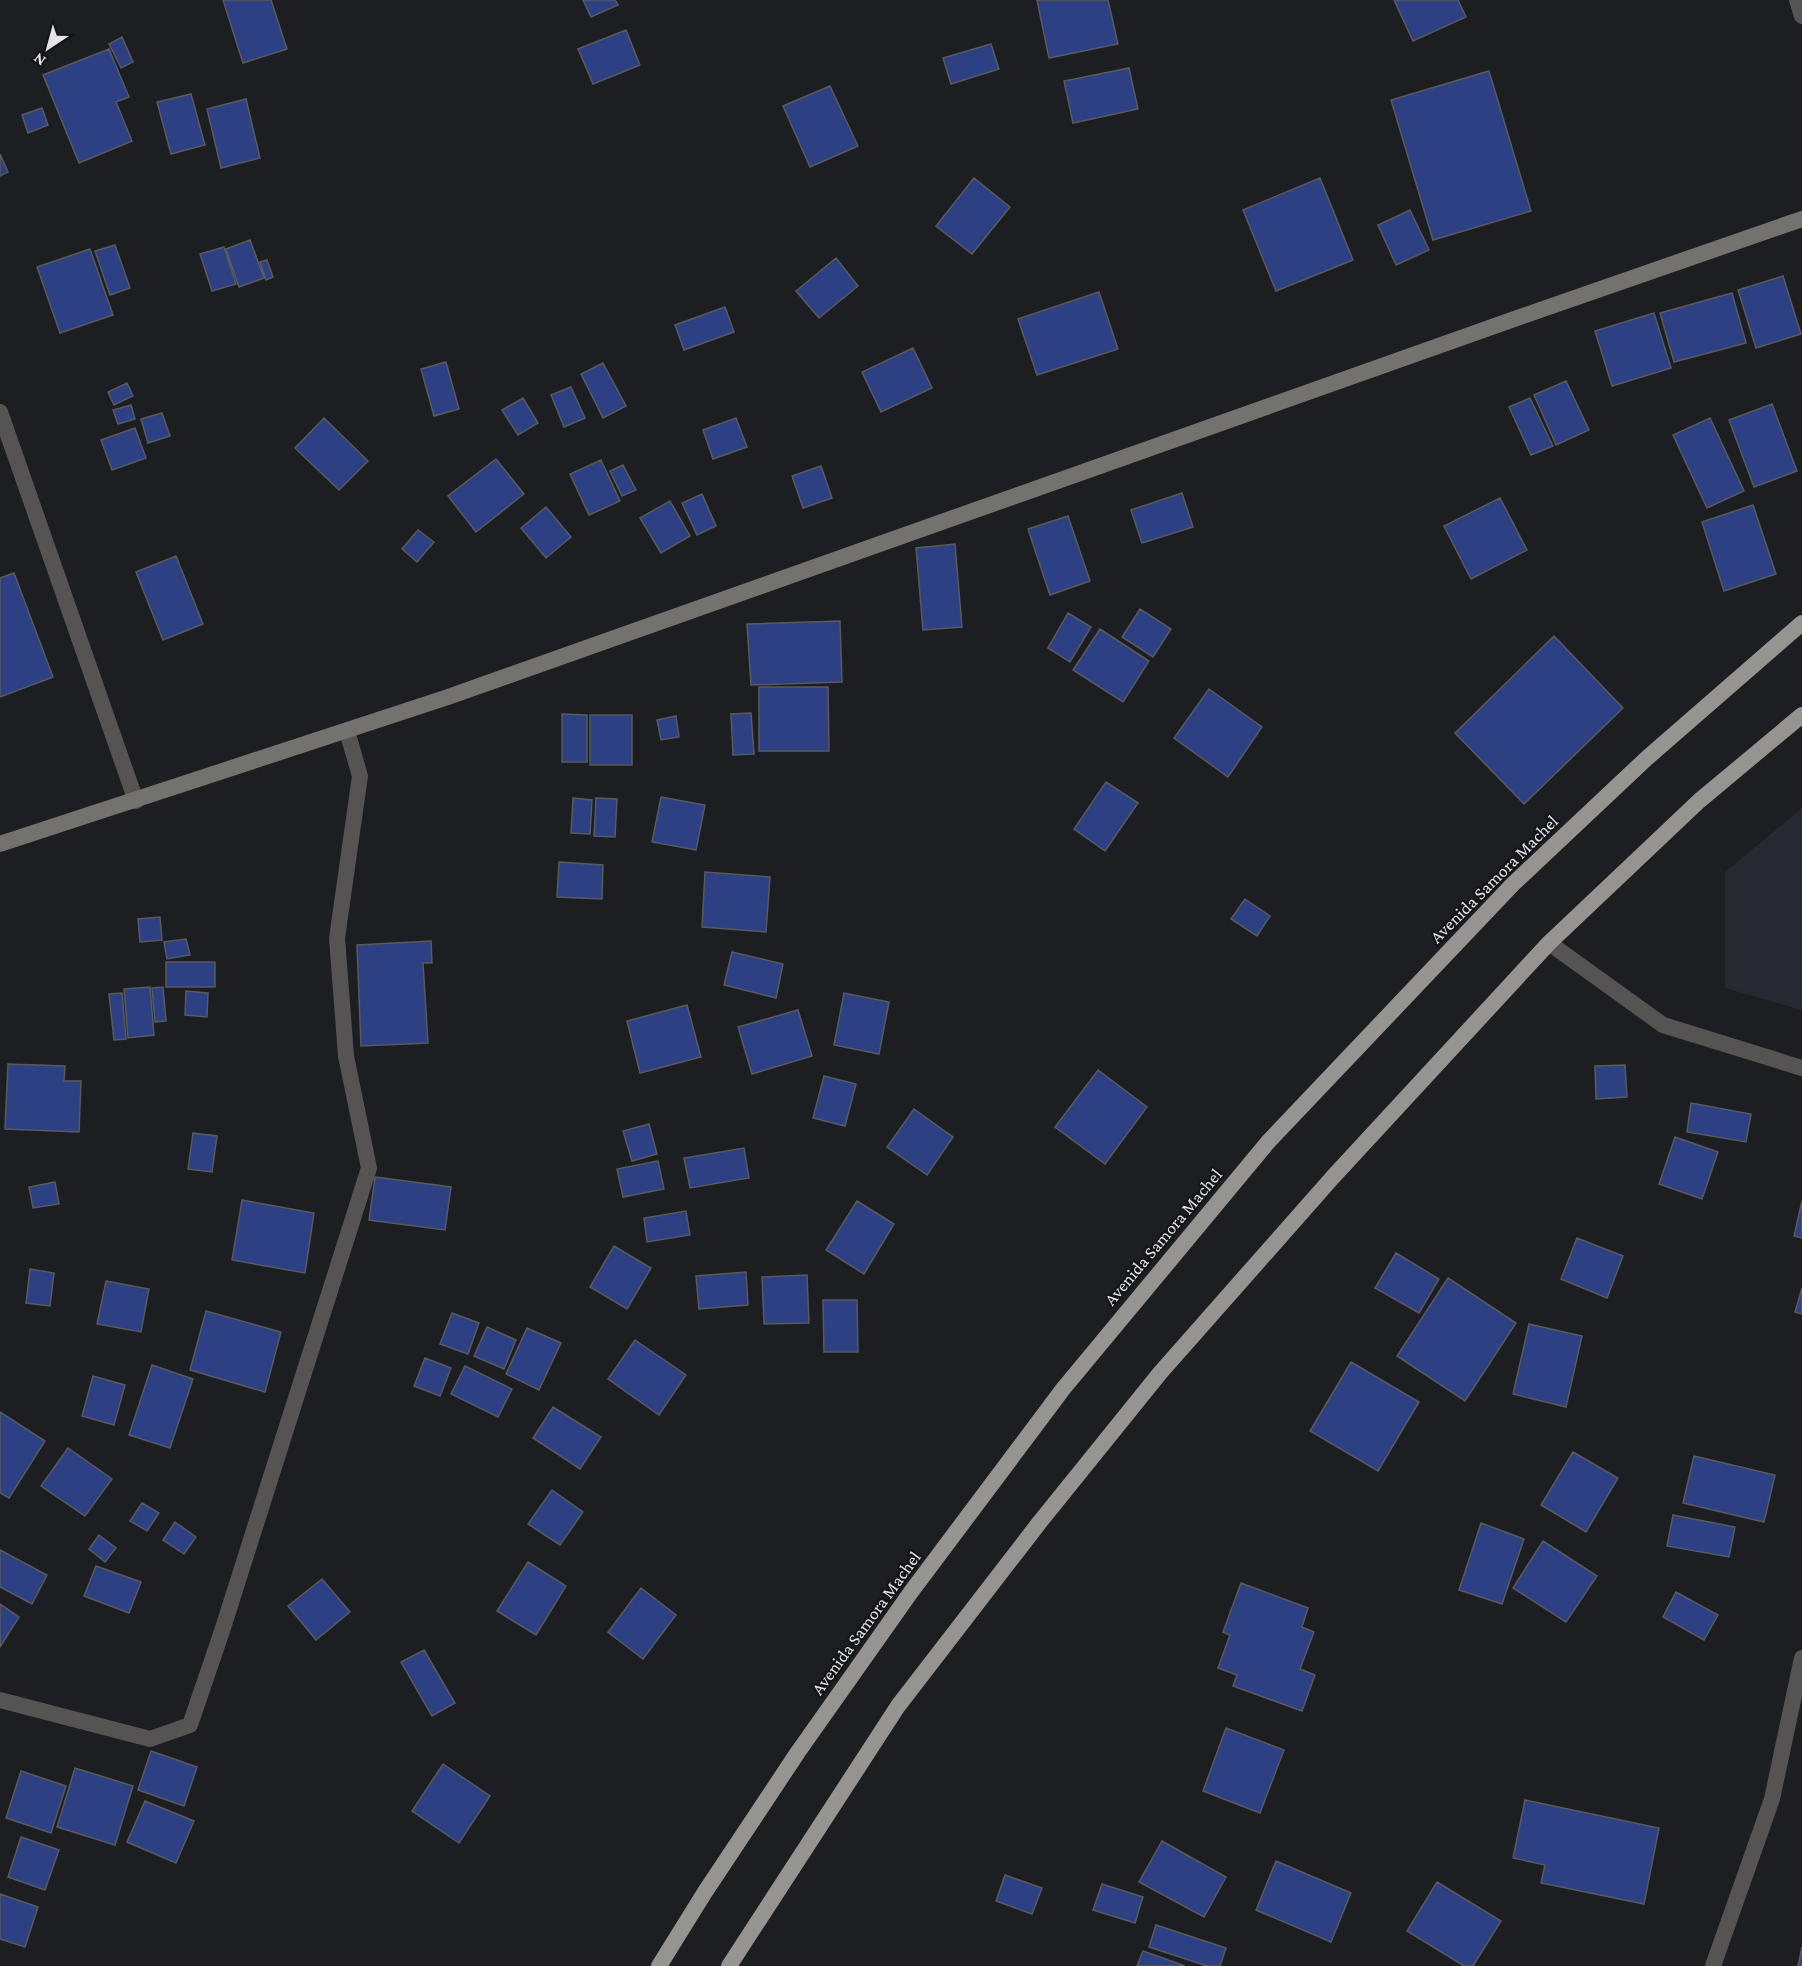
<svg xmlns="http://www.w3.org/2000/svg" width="1802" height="1966" viewBox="0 0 1802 1966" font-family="'Crimson Pro',serif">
  <rect width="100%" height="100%" fill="#1d1e22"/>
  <!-- built -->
  <path fill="#262932" d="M1802,808V1010L1725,988V872Z"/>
  <!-- building -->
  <path fill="#2d4083" stroke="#585a5e" stroke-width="1.5" d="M223,0H271L287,49L243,63Z
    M583,0H615L618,5L591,17Z
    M1037,0H1108L1118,44L1049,58Z
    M1394,0H1458L1466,17L1413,41Z
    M626,30L640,65L593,84L578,49Z
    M122,37L133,62L121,68L109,44Z
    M991,44L999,69L951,84L943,58Z
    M109,49L129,97L116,102L132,141L79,163L43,75Z
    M1129,68L1138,109L1073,123L1064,81Z
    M1489,71L1531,211L1433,240L1391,100Z
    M830,86L858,146L810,167L783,106Z
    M191,94L205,145L171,154L157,102Z
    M246,99L260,158L221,168L207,109Z
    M42,108L48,125L28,133L22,115Z
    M0,154L8,172L0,176Z
    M974,178L1010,207L972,254L936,226Z
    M1320,178L1353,260L1276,291L1243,210Z
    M1410,210L1429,250L1396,265L1378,225Z
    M250,240L264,278L239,287L226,249Z
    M115,245L130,288L110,295L95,251Z
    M224,247L236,284L212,291L200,254Z
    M90,249L113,315L60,333L37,267Z
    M836,258L858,286L819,318L796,291Z
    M267,260L273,277L266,280L260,262Z
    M1783,276L1801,334L1756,348L1738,290Z
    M1099,292L1118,349L1037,375L1018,319Z
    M1732,293L1746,343L1674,362L1660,313Z
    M725,307L734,332L684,350L675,325Z
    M1654,313L1671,368L1612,386L1595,331Z
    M913,348L932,388L881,412L862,372Z
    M446,362L459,409L434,416L421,369Z
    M603,363L626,406L603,418L581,374Z
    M1566,381L1589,430L1556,445L1534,395Z
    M127,383L133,396L114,405L108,392Z
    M571,387L585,418L564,427L551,395Z
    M523,398L538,423L518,435L502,410Z
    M1530,398L1553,446L1531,455L1509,407Z
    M1772,404L1797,471L1754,487L1729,420Z
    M131,405L135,419L118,424L113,410Z
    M162,413L170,436L148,443L141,419Z
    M324,418L368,461L339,490L295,448Z
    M736,418L747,447L713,459L703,430Z
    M1710,418L1744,491L1707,508L1673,435Z
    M135,428L146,458L112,470L101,440Z
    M496,459L524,494L476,532L448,496Z
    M601,460L620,501L589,515L570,474Z
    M623,465L636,490L622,496L610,471Z
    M821,466L832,498L803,508L792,476Z
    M1182,493L1193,527L1142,543L1131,510Z
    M702,494L716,526L697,535L682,503Z
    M1500,498L1527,550L1471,579L1444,526Z
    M670,501L690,536L661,553L640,518Z
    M1753,505L1776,574L1724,591L1702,522Z
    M546,507L571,537L546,558L521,528Z
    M1068,516L1090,581L1050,595L1028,529Z
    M418,530L434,542L417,562L402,549Z
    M955,544L962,627L923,630L916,548Z
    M176,556L203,624L163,640L136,572Z
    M14,573L53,677L0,697V578Z
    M1140,609L1171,629L1153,657L1122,637Z
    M1068,613L1091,627L1070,662L1048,648Z
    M840,621L842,682L751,685L747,624Z
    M1100,629L1149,661L1123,702L1073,670Z
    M1554,636L1623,708L1524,804L1455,733Z
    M759,687H828L829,751H759Z
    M1209,689L1262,727L1228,777L1174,738Z
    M751,713L754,754L733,755L731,714Z
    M562,714L587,715V762H562Z
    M590,715H632V765H590Z
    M676,716L679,737L661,740L657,720Z
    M1106,782L1138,803L1105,851L1074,829Z
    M661,797L705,805L696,850L652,842Z
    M573,798L592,800L590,834L571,833Z
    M596,798L617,799L615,837L594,836Z
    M559,862L603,865L602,899L557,897Z
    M705,872L770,877L766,932L702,927Z
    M1245,899L1270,916L1257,936L1231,919Z
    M160,917L162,940L140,942L138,919Z
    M186,939L190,955L167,959L164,942Z
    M431,941L432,963H423L428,1043L361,1046L357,945Z
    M732,952L783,964L776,998L724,985Z
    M166,962H215V987H166Z
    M150,987L154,1035L128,1038L124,989Z
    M163,987L166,1021L155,1022L152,988Z
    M186,991L208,993L207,1017L185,1015Z
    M122,993L126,1039L114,1040L109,994Z
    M844,993L889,1002L879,1054L834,1045Z
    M687,1005L701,1057L640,1073L627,1021Z
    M798,1010L812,1056L752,1074L738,1027Z
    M8,1064L65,1066L64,1081H81L79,1132L5,1129Z
    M1625,1065L1627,1097L1596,1099L1595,1066Z
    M1098,1070L1147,1107L1105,1164L1055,1127Z
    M824,1076L856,1084L845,1126L813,1118Z
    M1691,1103L1751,1114L1746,1142L1687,1132Z
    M914,1109L953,1137L927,1175L887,1147Z
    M649,1124L657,1154L632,1161L623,1131Z
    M193,1133L217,1136L212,1172L188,1169Z
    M1675,1137L1718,1152L1702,1199L1659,1184Z
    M744,1148L749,1178L690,1188L684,1158Z
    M658,1161L664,1189L623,1197L617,1169Z
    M375,1177L451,1187L445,1230L369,1220Z
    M55,1182L59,1204L33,1208L29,1187Z
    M242,1200L314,1213L305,1273L232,1260Z
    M857,1201L894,1224L864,1274L826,1250Z
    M1802,1201V1238L1794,1236Z
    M686,1211L690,1235L647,1242L644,1218Z
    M1577,1238L1623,1256L1607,1298L1561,1279Z
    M614,1246L651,1268L627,1309L590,1287Z
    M1396,1253L1439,1279L1419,1313L1375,1288Z
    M30,1269L54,1273L50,1306L26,1303Z
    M746,1272L748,1305L699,1309L696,1276Z
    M807,1275L809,1323L764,1324L762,1277Z
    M1448,1278L1516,1323L1465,1401L1397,1356Z
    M106,1281L149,1289L141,1332L97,1324Z
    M1802,1288V1314L1795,1312Z
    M823,1300H857L858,1352H824Z
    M206,1311L281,1332L265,1392L190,1370Z
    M452,1313L479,1323L468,1354L440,1344Z
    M1529,1324L1582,1336L1566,1407L1513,1394Z
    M487,1327L516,1340L504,1369L474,1356Z
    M527,1328L561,1343L539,1390L506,1374Z
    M635,1340L686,1375L659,1415L608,1379Z
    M425,1358L451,1368L440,1396L414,1386Z
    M1351,1362L1419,1402L1378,1471L1310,1431Z
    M152,1365L193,1379L170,1448L129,1435Z
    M465,1366L512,1389L498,1417L451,1394Z
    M93,1376L125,1385L114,1425L82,1416Z
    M553,1407L601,1437L580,1469L533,1438Z
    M0,1412L45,1441L9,1498L0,1493Z
    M68,1448L112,1479L85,1516L41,1486Z
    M1573,1452L1618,1478L1586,1532L1541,1505Z
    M1694,1456L1775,1475L1764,1522L1683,1503Z
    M552,1490L583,1512L560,1545L528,1524Z
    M142,1503L159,1513L147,1531L130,1521Z
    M1673,1515L1735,1527L1729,1557L1667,1546Z
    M175,1522L196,1537L184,1554L163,1540Z
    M1481,1523L1524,1539L1502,1604L1459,1590Z
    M99,1535L116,1548L105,1562L89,1549Z
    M1543,1541L1597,1576L1566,1622L1513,1588Z
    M0,1550L47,1575L32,1604L0,1587Z
    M528,1562L566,1586L536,1635L497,1611Z
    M96,1566L141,1582L129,1613L84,1596Z
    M322,1579L350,1612L316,1640L288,1606Z
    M1241,1583L1308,1608L1302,1627L1314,1632L1300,1669L1315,1675L1302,1711L1233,1686L1237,1675L1218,1668L1230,1635L1223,1632Z
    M641,1588L676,1615L643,1659L608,1632Z
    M1676,1592L1718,1615L1704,1640L1663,1617Z
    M0,1604L19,1617L0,1647Z
    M424,1650L455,1703L432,1716L401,1662Z
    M1226,1728L1284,1750L1260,1813L1203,1791Z
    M151,1751L197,1767L184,1806L138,1790Z
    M443,1764L490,1796L459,1843L412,1811Z
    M75,1768L133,1786L115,1845L57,1827Z
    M21,1771L66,1786L51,1833L6,1818Z
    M1525,1800L1659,1828L1644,1904L1541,1883L1545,1865L1513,1858Z
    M145,1801L194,1821L176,1863L127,1842Z
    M21,1837L59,1850L45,1890L8,1877Z
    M1162,1841L1226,1877L1204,1917L1139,1882Z
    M1276,1861L1351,1893L1331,1942L1256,1910Z
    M1005,1875L1042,1888L1032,1914L996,1901Z
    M1437,1882L1501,1921L1473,1966H1464L1407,1931Z
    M1102,1884L1143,1897L1135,1923L1093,1910Z
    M0,1894L38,1907L25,1947L0,1939Z
    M1156,1925L1226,1948L1220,1966H1207L1149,1947Z
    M1802,1947V1966H1798Z
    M1143,1951L1185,1966H1137Z"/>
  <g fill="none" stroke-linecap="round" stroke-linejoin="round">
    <!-- service -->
    <path stroke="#555452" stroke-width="16" d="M0,1700L150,1739L190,1725L222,1631L369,1168L346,1056L337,938L360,776L347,731"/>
    <!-- minor -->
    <path stroke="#555452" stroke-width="16" d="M1797,0L1802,16
      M0,412L136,801
      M1713,1966L1772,1799L1802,1658"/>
    <!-- tertiary -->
    <path stroke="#555452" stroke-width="16" d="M1549,943L1663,1025L1802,1068"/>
    <!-- secondary -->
    <path stroke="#74726f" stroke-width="16" d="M0,844L448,697L1520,317L1802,219"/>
    <!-- trunk -->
    <path stroke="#969490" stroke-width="16" d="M659,1966L705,1892L798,1752L911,1592L1063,1389L1268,1142L1513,884L1647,758L1802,623
      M729,1966L898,1706L1039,1523L1160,1373L1332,1178L1549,943L1699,801L1802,715"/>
  </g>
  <g text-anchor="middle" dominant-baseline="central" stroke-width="4.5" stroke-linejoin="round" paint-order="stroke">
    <!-- street labels -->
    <g font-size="18" fill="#e3e4e7" stroke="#141518">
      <text transform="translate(1494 879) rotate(-45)">Avenida Samora Machel</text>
      <text transform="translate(1163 1237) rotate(-50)">Avenida Samora Machel</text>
      <text transform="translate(866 1623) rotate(-54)">Avenida Samora Machel</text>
    </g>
  </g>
  <!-- north arrow -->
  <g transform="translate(48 48) rotate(216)" stroke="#141518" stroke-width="4.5" paint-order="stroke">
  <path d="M0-4.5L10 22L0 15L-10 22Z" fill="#e3e4e7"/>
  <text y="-9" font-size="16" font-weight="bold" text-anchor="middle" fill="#e3e4e7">N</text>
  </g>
</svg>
